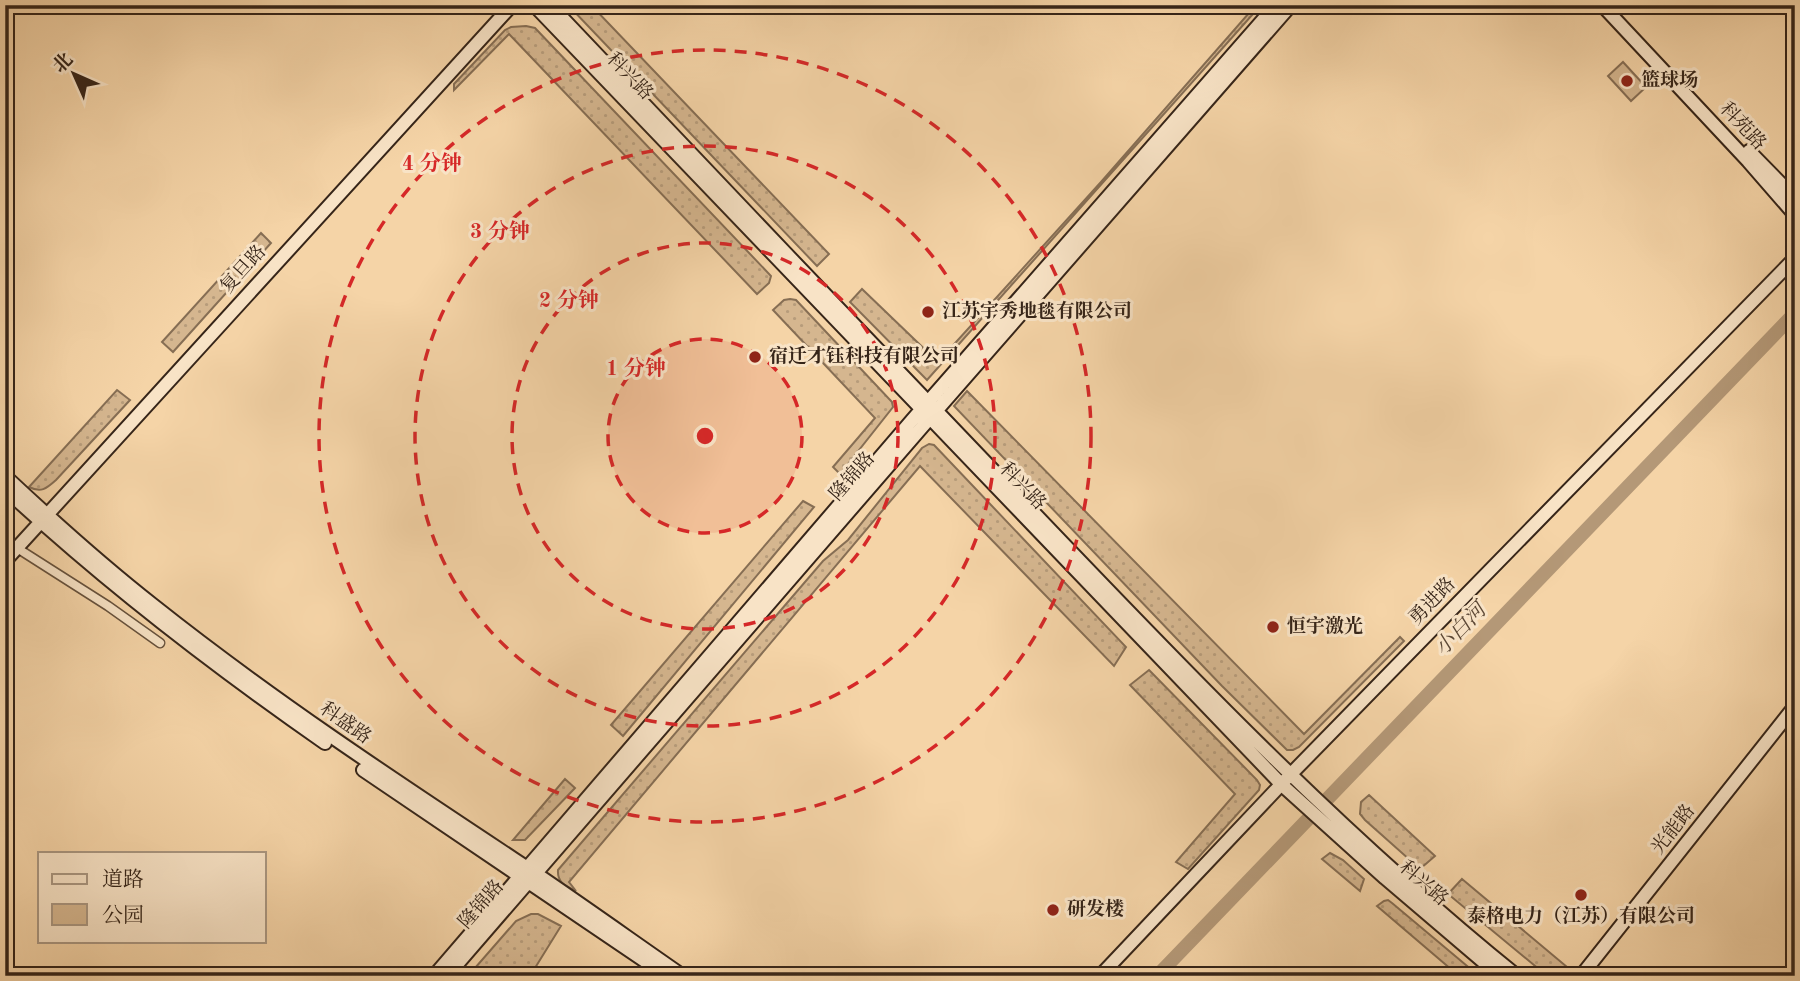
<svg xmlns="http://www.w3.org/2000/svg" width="1800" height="981" viewBox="0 0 1800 981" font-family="'Old Standard TT','Noto Serif SC',serif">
  <defs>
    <pattern id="green-dots" width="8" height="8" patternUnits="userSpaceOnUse" patternTransform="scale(1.75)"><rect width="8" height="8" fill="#d5b68f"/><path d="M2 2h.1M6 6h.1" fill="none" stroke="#b79c7b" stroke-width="1.8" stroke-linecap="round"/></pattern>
  </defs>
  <rect width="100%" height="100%" fill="#f5d4a7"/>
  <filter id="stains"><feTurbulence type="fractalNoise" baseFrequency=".00286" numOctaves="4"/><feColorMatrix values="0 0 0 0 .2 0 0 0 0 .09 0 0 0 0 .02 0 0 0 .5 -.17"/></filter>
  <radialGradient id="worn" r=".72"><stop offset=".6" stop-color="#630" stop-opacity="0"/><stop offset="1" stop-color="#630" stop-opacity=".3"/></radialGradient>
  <!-- green -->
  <path fill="url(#green-dots)" stroke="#866e54" stroke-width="2" d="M568,5H591L829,254L817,266Z
    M1256,5H1261L927,380L850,302L862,289L938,362L1101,182Z
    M526,26L535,28L771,276L769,283L757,294L509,34L454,90V84L505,30L511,27Z
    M261,233L271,243L173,352L162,342Z
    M790,299L796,300L892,402L893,407L840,474L833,467L875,418L773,310L784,300Z
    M117,390L130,400L56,480C46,489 41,493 29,487Z
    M967,391L1304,734L1400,637L1404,641L1299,747L1293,750H1287L1222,686L954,406Z
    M929,444L934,445L1126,647L1114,666L920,466L569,882L576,891C566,886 557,883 558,870L823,561L848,540L922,448Z
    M803,501L814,507L623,736L611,725Z
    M1149,670L1257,780L1260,785L1259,790L1188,869L1176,862L1235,794L1130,685Z
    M565,779L575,788L525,840H513Z
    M1369,795L1435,856L1420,869L1365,820L1360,814L1361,802Z
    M1330,853L1343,860L1364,879L1360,891L1322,859Z
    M1462,879L1567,967L1563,975H1546L1448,894Z
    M1388,900L1392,903L1479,976H1459L1377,906L1384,901Z
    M531,914H538L561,926L530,976H468L516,921Z"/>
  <!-- pitch -->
  <path fill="#d5b68f" stroke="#866e54" stroke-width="2" d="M1623,62L1646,87L1631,101L1608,76Z"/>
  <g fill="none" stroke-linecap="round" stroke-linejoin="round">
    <!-- river -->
    <path stroke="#b49877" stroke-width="14" d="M1157,976L1795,313"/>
    <defs>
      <path id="street" d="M17,548L108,606L160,643"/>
      <path id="secondary" d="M534,5L1282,785L1385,878L1500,976
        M550,5C705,169 860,331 1016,494C1176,662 1336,830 1517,976
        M1602,5L1748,161L1795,215
        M1749,151L1795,198
        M5,476C53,521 102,565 153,605C275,702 405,787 535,873C585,907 634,942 683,976
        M5,489C105,582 213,665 325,743
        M5,561L512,5
        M363,770L667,976
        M434,976L913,419L1276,5
        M447,976L923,426L1291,5
        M1100,976L1290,775L1795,258
        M1581,976L1795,706"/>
    </defs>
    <!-- street casing -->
    <use href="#street" stroke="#66513c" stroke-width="11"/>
    <!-- secondary casing -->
    <use href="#secondary" stroke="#362519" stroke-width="16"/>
    <!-- street -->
    <use href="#street" stroke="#f8e3c6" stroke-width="8"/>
    <!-- secondary -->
    <use href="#secondary" stroke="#f8e3c6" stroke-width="12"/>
  </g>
  <!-- distance rings -->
  <circle cx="705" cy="436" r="97" fill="#d62828" fill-opacity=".12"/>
  <g fill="none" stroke="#d62828" stroke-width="3.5" stroke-dasharray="12 9">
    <circle cx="705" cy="436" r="97"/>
    <circle cx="705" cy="436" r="193"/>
    <circle cx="705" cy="436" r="290"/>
    <circle cx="705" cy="436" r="386"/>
  </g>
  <!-- markers -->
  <g fill="#8f2418" stroke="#f8e3c6" stroke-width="2.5">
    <circle cx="1627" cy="81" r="7"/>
    <circle cx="928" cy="312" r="7"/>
    <circle cx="755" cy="357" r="7"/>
    <circle cx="1273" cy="627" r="7"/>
    <circle cx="1581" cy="895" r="7"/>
    <circle cx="1053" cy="910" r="7"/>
  </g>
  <g text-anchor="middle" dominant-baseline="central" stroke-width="6" stroke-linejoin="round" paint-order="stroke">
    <!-- street labels -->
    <g font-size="19" fill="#362519" stroke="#f8e3c6">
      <text transform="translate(629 77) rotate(46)">科兴路</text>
      <text transform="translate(1742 127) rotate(47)">科苑路</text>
      <text transform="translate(244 270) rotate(-48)">复旦路</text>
      <text transform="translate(853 477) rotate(-49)">隆锦路</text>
      <text transform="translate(1022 487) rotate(46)">科兴路</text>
      <text transform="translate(1433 602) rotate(-46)">勇进路</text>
      <text transform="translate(345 724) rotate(35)">科盛路</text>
      <text transform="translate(1674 830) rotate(-52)">光能路</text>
      <text transform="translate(1423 884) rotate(41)">科兴路</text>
      <text transform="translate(482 905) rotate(-49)">隆锦路</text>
    </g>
    <!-- poi labels -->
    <g font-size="19" font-weight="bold" fill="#362519" stroke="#f8e3c6" text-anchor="start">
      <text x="1641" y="81">篮球场</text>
      <text x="942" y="312">江苏宇秀地毯有限公司</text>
      <text x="769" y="357">宿迁才钰科技有限公司</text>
      <text x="1287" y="627">恒宇激光</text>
      <text x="1067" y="910">研发楼</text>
      <text x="1581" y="917" text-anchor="middle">泰格电力（江苏）有限公司</text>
    </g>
    <!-- water labels -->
    <g font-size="21" font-style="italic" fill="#5c4835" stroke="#f8e3c6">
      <text transform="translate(1461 630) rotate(-46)">小白河</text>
    </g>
  </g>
  <circle cx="705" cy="436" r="10" fill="#d62828" stroke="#f8e3c6" stroke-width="3.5"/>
  <g font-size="21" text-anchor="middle" font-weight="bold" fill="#d62828" stroke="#f8e3c6" stroke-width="6" stroke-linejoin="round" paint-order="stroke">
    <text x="432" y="170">4 分钟</text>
    <text x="500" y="238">3 分钟</text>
    <text x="569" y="307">2 分钟</text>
    <text x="636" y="375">1 分钟</text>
  </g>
  <!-- margin -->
  <rect width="1800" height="981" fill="none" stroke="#f5d4a7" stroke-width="28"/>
  <rect x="7" y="7" width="1786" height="967" fill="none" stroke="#362519" stroke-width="3.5"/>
  <rect x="14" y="14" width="1772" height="953" fill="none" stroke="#362519" stroke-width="2"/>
  <!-- legend -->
  <rect x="38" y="852" width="228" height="91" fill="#f8e3c6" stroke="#aa9781" stroke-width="2"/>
  <rect x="52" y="874" width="35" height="10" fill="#f8e3c6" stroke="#aa9781" stroke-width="2"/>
  <text x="102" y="886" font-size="21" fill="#362519">道路</text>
  <rect x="52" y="904" width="35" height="21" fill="#d5b68f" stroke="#aa9781" stroke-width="2"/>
  <text x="102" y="922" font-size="21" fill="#362519">公园</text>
  <!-- north arrow -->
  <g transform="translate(74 74) rotate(315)" stroke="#f8e3c6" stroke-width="5" paint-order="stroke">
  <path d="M0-5L12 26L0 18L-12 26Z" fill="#362519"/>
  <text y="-10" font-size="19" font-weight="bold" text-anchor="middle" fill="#362519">北</text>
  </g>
  <rect width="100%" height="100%" filter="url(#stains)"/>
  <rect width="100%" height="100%" fill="url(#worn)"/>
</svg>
